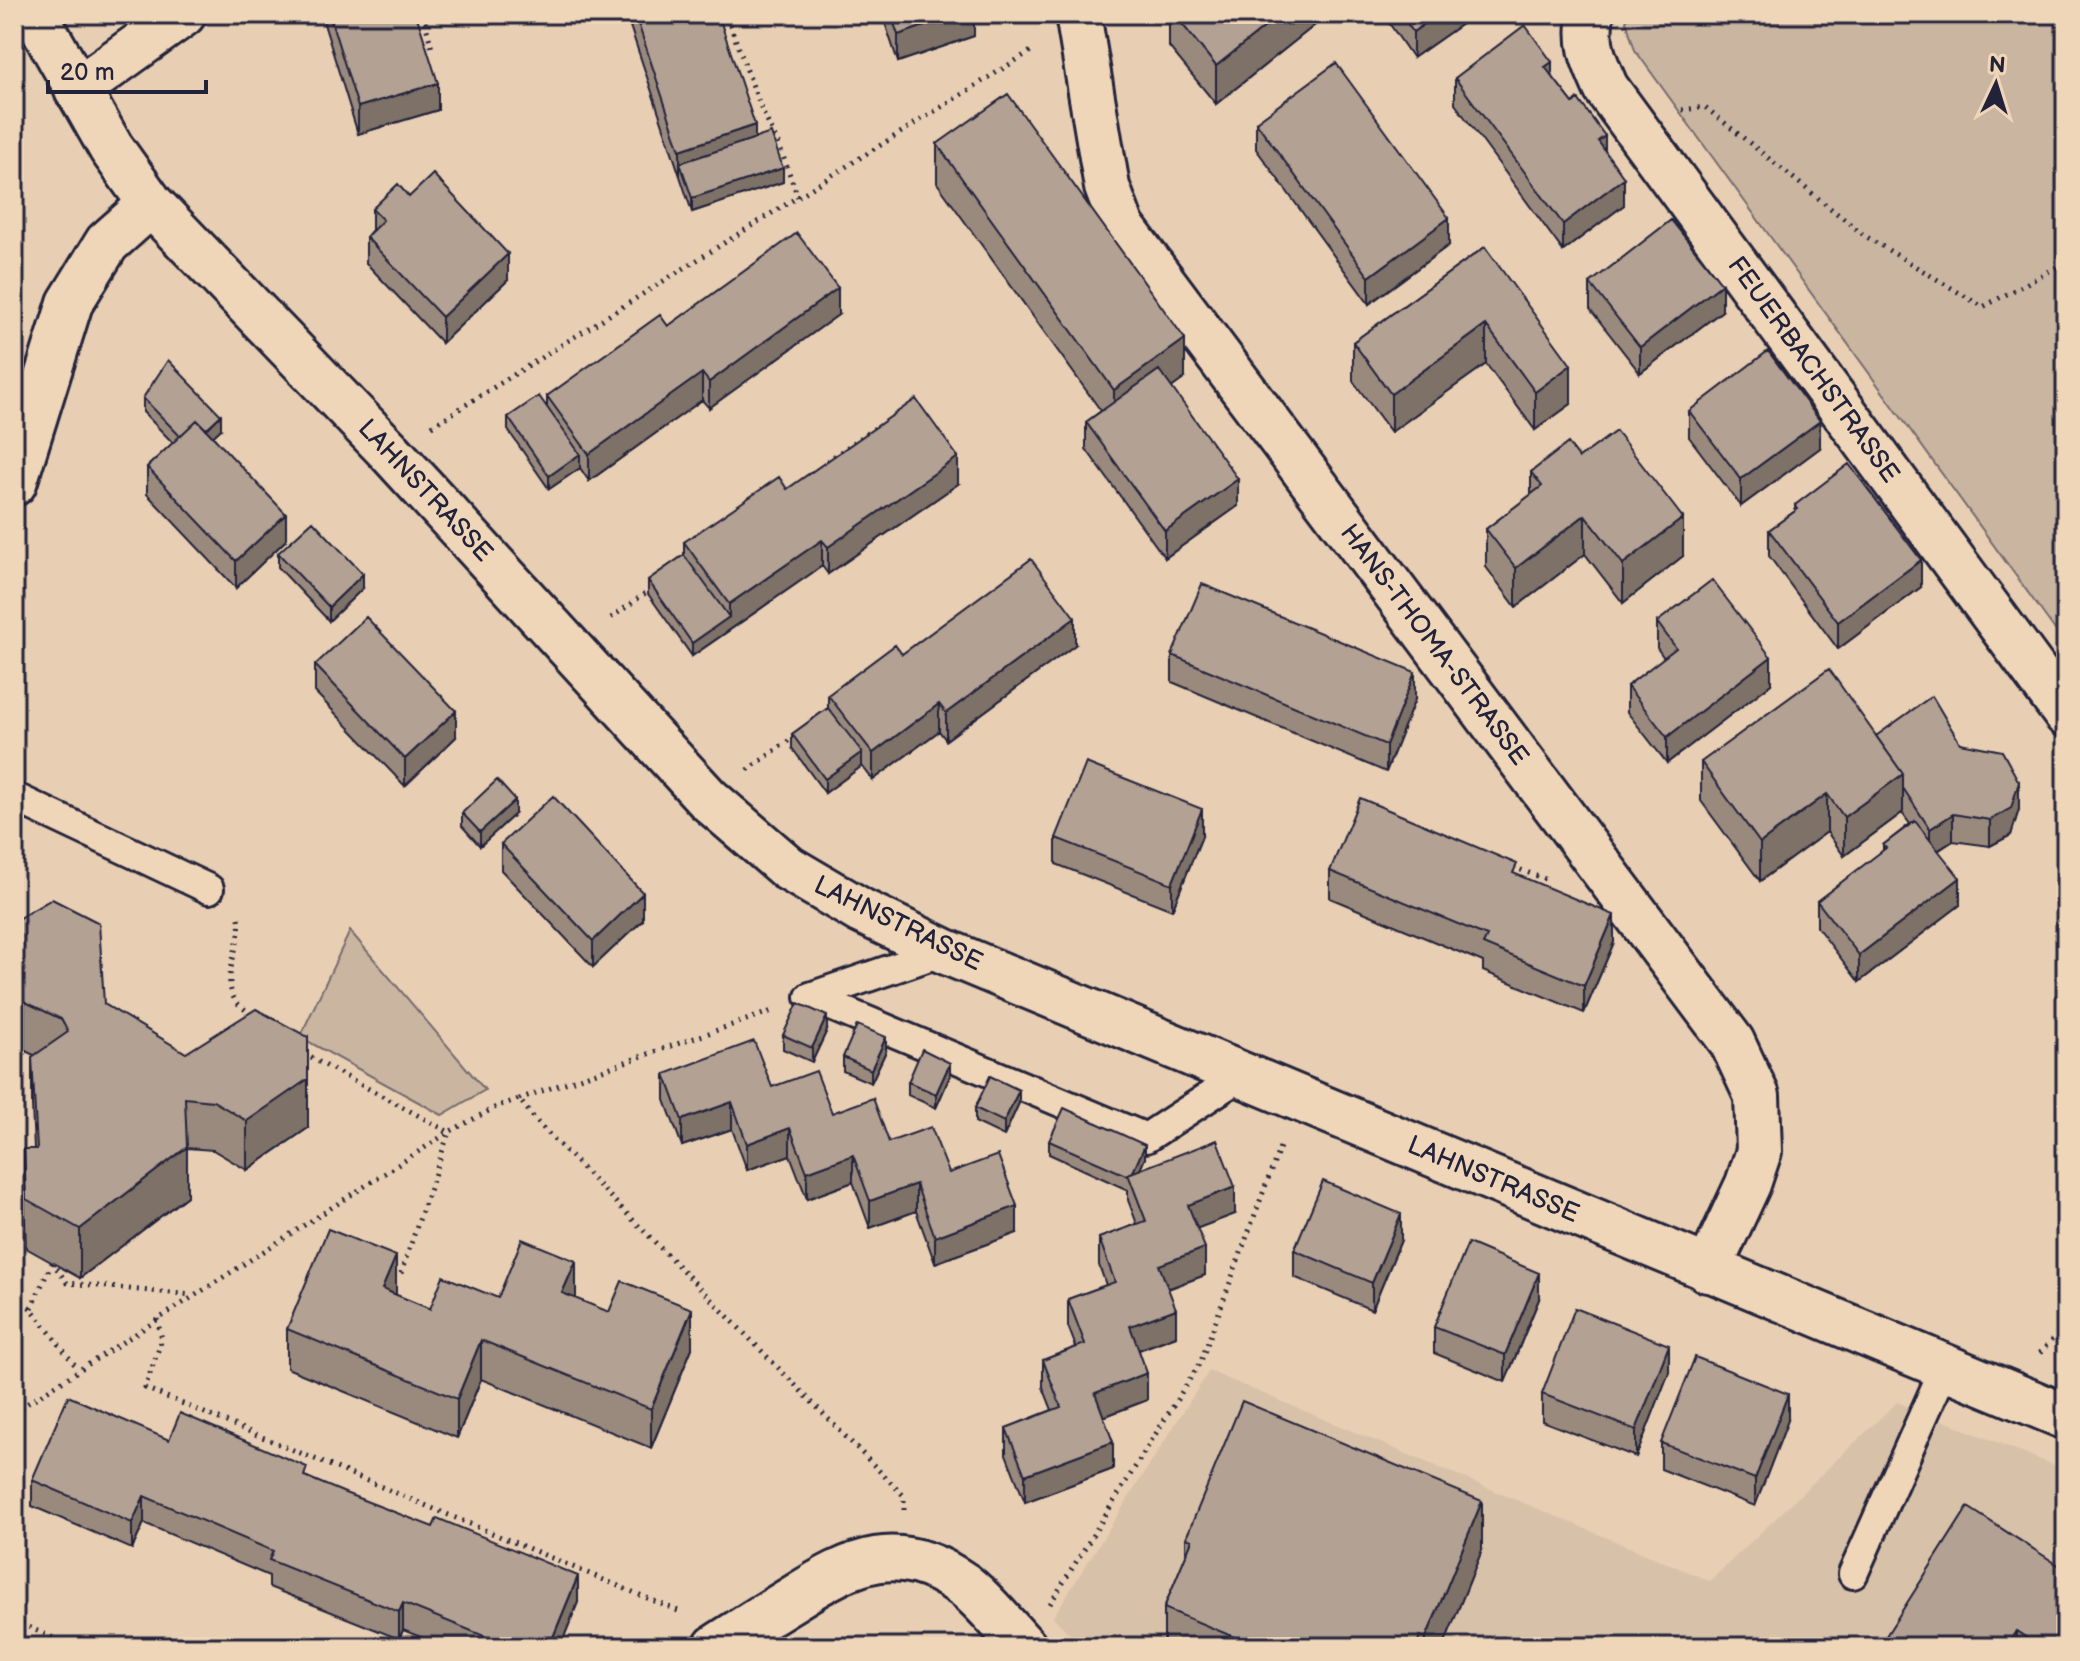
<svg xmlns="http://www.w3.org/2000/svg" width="2080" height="1661" viewBox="0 0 2080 1661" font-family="'Balsamiq Sans',sans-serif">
  <rect width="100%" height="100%" fill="#e8cfb3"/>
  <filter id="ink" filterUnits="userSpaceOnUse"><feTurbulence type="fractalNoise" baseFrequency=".0125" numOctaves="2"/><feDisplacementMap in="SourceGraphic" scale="16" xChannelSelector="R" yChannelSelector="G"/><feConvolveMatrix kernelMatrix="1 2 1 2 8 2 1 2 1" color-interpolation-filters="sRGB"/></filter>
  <g filter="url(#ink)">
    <!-- built -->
    <path fill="#d8c1a9" d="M1209,1371L1710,1581L1897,1402L2066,1470V1647H1083L1053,1617Z"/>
    <!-- green -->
    <path fill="#cab5a1" stroke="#766c6e" stroke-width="2" d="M1629,14H2066V645L1635,50L1626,21Z
      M350,931L485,1090L442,1115L300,1037Z"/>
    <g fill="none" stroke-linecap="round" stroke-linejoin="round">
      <defs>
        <path id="service" d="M14,797L209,889
          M810,997L1146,1138L1242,1075
          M810,997L944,951
          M1853,1574L1945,1367"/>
        <path id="minor" d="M1078,14L1107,187L1122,227L1732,1042L1757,1096L1759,1151L1748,1184L1708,1270
          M1591,14C1586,45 1593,59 1606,88L2066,714
          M77,90L183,14
          M716,1647C742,1630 768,1614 794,1598C854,1560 898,1538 964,1585C984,1600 1006,1628 1024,1647"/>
        <path id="tertiary" d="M35,14L111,148L151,204L390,452L708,799L788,868L861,911L944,951L2066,1417
          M14,483L70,303L107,243L151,204"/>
      </defs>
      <!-- service casing -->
      <use href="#service" stroke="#22223b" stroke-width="34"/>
      <!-- minor casing -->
      <use href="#minor" stroke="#22223b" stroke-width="50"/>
      <!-- tertiary casing -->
      <use href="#tertiary" stroke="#22223b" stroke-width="50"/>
      <!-- path -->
      <path stroke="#22223b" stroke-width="5" stroke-dasharray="2 6" stroke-linecap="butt" d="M423,14L432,49
        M727,17L763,113L779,145L798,197
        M1682,110L1705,107L1865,236L1983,307L2066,262
        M432,426L1034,49
        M827,461L878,426
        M611,618L651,589
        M748,770L795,736
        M1513,867L1545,879
        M239,918C243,943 220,976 235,1000C239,1006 249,1012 254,1017
        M304,1054L449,1132L399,1279
        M519,1099L775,1010
        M52,1262L67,1283L192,1295
        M14,1300L31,1308L78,1369
        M31,1308L52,1263
        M157,1319L162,1339L145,1388L683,1613
        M2040,1353L2066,1324
        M14,1412L449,1132L498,1106L519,1099L538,1123L904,1496V1510
        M1050,1604L1201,1361L1281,1144
        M14,1621L75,1647"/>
      <!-- service -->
      <use href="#service" stroke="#f0d6b8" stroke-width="28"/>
      <!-- minor -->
      <use href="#minor" stroke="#f0d6b8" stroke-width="44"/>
      <!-- tertiary -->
      <use href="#tertiary" stroke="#f0d6b8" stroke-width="44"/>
    </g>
    <!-- wall -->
    <path fill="#9a8a7e" stroke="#22223b" stroke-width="2" d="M321,14H416L438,110L358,134Z
      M630,14H718L755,138L783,182L692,212L630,26Z
      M882,14H974V36L898,62Z
      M1169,14H1320V21L1216,104L1169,47Z
      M1389,14H1476L1413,58L1389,23Z
      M1552,76L1573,103L1605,151L1624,205L1563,251L1455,104V78Z
      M1256,122L1449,245L1369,304L1256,149Z
      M937,144L1185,378L1171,388L1238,506L1165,558L1086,449V422L1101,411L937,183Z
      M409,197L508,280L442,343L366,263V237L372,230V209Z
      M1485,247L1571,404L1535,430L1486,364L1391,432L1353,381V342Z
      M1590,283L1722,311L1640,373L1590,309Z
      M838,315L709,408L702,400L589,481L580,468L549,489L508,430V417L547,408V396L668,326Z
      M143,398L221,429L213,436L286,540L236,588L147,494V467L173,443L143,412Z
      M1689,411L1820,448L1741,506L1689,437Z
      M1579,458L1683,556L1623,603L1585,554L1516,607L1486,567V529L1531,495V472Z
      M958,484L828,574L822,566L692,656L648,594V580L684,555V542L787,489Z
      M1795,505L1921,587L1838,649L1769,556V530L1795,511Z
      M278,553L363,588L329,621L278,567Z
      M1657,622L1771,684L1667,763L1627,712V686L1664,658L1657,648Z
      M1075,645L946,740L939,731L873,780L862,766L825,793L792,748V734L828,708V695L902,654Z
      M1172,655L1415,699L1386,772L1172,682Z
      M315,665L456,737L405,786L315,692Z
      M1876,736L1960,743L2019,809L2011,835L1990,846L1953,841L1938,851L1960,905L1859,982L1817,927V901L1883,851V845L1910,824L1902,813L1844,856L1827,832L1760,881L1701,801V762Z
      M462,813L515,814L480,846L462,826Z
      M1202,836L1172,910L1056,864V838Z
      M501,844L643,920L593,967L501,870Z
      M1330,871L1517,875L1614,942L1584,1013L1483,971V962L1330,898Z
      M14,921L104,1004L308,1128L247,1170L213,1150L187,1148V1196L80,1278L26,1248L24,1198V1149H34L32,1106V1057L34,1055L17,1047Z
      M2066,938V967L2065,966V939Z
      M827,1030L812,1062L783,1049V1035Z
      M886,1051L871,1083L843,1071V1057Z
      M665,1074L772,1087L832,1113L949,1173L1017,1233L935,1263L916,1211L870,1228L853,1182L807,1199L790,1155L747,1170L732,1129L682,1146L665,1100Z
      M950,1076L936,1108L908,1095V1082Z
      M1019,1103L1004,1136L975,1122V1108Z
      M1049,1141L1145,1158L1140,1169L1235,1214L1197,1228L1205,1275L1168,1289L1176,1336L1139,1350L1147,1400L1103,1417L1113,1469L1025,1502L1006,1454V1428L1052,1410L1043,1387V1360L1076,1347L1068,1326V1299L1106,1285L1099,1265V1238L1137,1224L1128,1200V1190L1049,1154Z
      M1401,1240L1372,1310L1294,1277V1250Z
      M396,1295L430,1309L498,1298L576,1299L692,1348L651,1448L481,1379L457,1438L287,1368V1329Z
      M1539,1299L1505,1382L1434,1353V1327Z
      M1669,1372L1636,1457L1542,1421V1394Z
      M1788,1420L1755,1506L1661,1469V1443Z
      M169,1440L307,1477L578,1602L560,1647H446L403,1630L399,1639L269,1587V1576L144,1523L132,1549L32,1506V1480Z
      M1186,1538L1482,1550L1443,1647H1164V1608L1186,1556Z
      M2066,1570V1647H1879Z"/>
    <!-- shaded-wall -->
    <path fill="#7d7167" stroke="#22223b" stroke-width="2" d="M959,14H974V36L898,62V35Z
      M1281,14H1320V21L1216,104V66Z
      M1438,14H1476L1413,58V32Z
      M1552,62V88L1545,67Z
      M438,83V110L358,134V107Z
      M755,125V152L680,163V176V150Z
      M1605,136V163L1598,141Z
      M783,168V182L692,212V198Z
      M1624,178V205L1563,251V224Z
      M1449,218V245L1369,304V277Z
      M508,254V280L442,343V317Z
      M1722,284V311L1640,373V347Z
      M838,288V315L709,408V382Z
      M1486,325V364L1391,432V394Z
      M1185,339V378L1114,429V390Z
      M1571,365V404L1535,430V392Z
      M702,373V400L589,481V454Z
      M221,415V429L200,449V436Z
      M1820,421V448L1741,506V479Z
      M580,454V468L549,489V476Z
      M958,457V484L828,574V547Z
      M1238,479V506L1165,558V531Z
      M286,514V540L236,588V561Z
      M1585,515V554L1516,607V568Z
      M1683,518V556L1623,603V564Z
      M822,540V566L692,656V643L729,617V604Z
      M1921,560V587L1838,649V622Z
      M363,574V588L329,621V607Z
      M1075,618V645L946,740V713Z
      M1771,657V684L1667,763V737Z
      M1415,672V699L1386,772V745Z
      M939,704V731L873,780V753Z
      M456,711V737L405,786V759Z
      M862,752V766L825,793V779Z
      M1903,774V812L1844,856V817Z
      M2019,782V809L2011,835L1990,846V820Z
      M1827,794V832L1760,881V843Z
      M515,800V814L480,846V832Z
      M1202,809V836L1172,910V884Z
      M1953,814V841L1930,855V829Z
      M1960,878V905L1859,982V955Z
      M643,893V920L593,967V941Z
      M1614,915V942L1584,1013V986Z
      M827,1016V1030L812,1062V1048Z
      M308,1037V1128L247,1170V1121Z
      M886,1037V1051L871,1083V1070Z
      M950,1063V1076L936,1108V1094Z
      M1019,1090V1103L1004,1136V1122Z
      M732,1102V1129L682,1146V1120Z
      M790,1128V1155L747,1170V1144Z
      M1145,1145V1158L1133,1186L1130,1177Z
      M187,1147V1196L80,1278V1229Z
      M853,1155V1182L807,1199V1172Z
      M916,1184V1211L870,1228V1201Z
      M1235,1187V1214L1188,1232V1205Z
      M1017,1206V1233L935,1263V1237Z
      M1401,1214V1240L1372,1310V1283Z
      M1205,1248V1275L1159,1292V1265Z
      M396,1256V1295L382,1289Z
      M576,1261V1300L562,1293Z
      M1539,1273V1299L1505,1382V1355Z
      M692,1309V1348L651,1448V1409Z
      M1176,1309V1336L1130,1353V1326Z
      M481,1340V1379L457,1438V1399Z
      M1669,1345V1372L1636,1457V1430Z
      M1147,1373V1400L1095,1420V1393Z
      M1788,1394V1420L1755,1506V1479Z
      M1113,1442V1469L1025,1502V1475Z
      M144,1496V1523L132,1549V1523Z
      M1482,1501V1550L1443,1647H1426V1638Z
      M578,1576V1602L560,1647H549Z
      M403,1603V1630L399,1639V1612Z
      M2016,1631V1647H2006Z"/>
    <!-- building -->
    <path fill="#b3a193" stroke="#22223b" stroke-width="2" d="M329,14H416L438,83L358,107Z
      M635,14H718L755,125L680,150Z
      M891,14H959L898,35Z
      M1174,14H1281L1216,66Z
      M1401,14H1438L1413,32Z
      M1525,25L1552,62L1545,67L1573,103L1578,99L1605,136L1598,141L1624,178L1563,224L1455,78Z
      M1336,63L1449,218L1369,277L1256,122Z
      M1008,94L1185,339L1114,390L937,144Z
      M771,133L783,168L692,198L680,163Z
      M433,174L508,254L442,317L366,237L383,220L372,209L398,184L409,197Z
      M1671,220L1722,284L1640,347L1590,283Z
      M797,233L838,288L709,382L702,373L589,454L547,396L660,315L668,326Z
      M1485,247L1571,365L1535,392L1486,325L1391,394L1353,342Z
      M1768,351L1820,421L1741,479L1689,411Z
      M168,360L221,415L206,429L197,420L180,436L143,398Z
      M1159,370L1238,479L1165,531L1086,422Z
      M539,396L580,454L549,476L508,417Z
      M916,399L958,457L828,547L822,540L729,604L684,542L779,477L787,489Z
      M197,420L286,514L236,561L147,467Z
      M1616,431L1683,518L1623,564L1585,515L1516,568L1486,529L1542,486L1531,472L1568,443L1579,458Z
      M1849,464L1921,560L1838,622L1769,530L1798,509L1795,505Z
      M313,521L363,574L329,607L278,553Z
      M684,555L729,617L692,643L648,580Z
      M1031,559L1075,618L946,713L939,704L873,753L828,695L895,645L902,654Z
      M1712,580L1771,657L1667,737L1627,686L1676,648L1657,622Z
      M1202,584L1415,672L1386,745L1172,655Z
      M366,617L456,711L405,759L315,665Z
      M1829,669L1903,774L1844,817L1827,794L1760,843L1701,762Z
      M1932,696L1960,743L2002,751L2019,782L2011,808L1990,820L1953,814L1930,829L1903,788V774L1876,736Z
      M828,708L862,752L825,779L792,734Z
      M1086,763L1202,809L1172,884L1056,838Z
      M497,780L515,800L480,832L462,813Z
      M553,796L643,893L593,941L501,844Z
      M1360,798L1517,864L1513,873L1614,915L1584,986L1483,944L1487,936L1330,871Z
      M1915,821L1960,878L1859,955L1817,901L1886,848L1883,845Z
      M52,899L99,923L104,1004L186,1053L256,1009L308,1037V1079L247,1121L213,1101L185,1098L187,1147L80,1229L26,1199L24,1149H37L32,1057L68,1032L61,1019L17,998L14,921Z
      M798,1003L827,1016L812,1048L783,1035Z
      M857,1025L886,1037L871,1070L843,1057Z
      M754,1041L772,1087L816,1071L832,1113L873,1098L889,1142L931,1127L949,1173L998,1155L1017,1206L935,1237L916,1184L870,1201L853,1155L807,1172L790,1128L747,1144L732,1102L682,1120L665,1074Z
      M922,1049L950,1063L936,1094L908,1082Z
      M990,1076L1019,1090L1004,1122L975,1108Z
      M1064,1108L1145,1145L1133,1172L1128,1174V1176L1049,1141Z
      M1217,1140L1235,1187L1188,1205L1205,1248L1159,1265L1176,1309L1130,1326L1147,1373L1095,1393L1113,1442L1025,1475L1006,1428L1061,1407L1043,1360L1085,1344L1068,1299L1115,1282L1099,1238L1146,1221L1128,1174Z
      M1323,1181L1401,1214L1372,1283L1294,1250Z
      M328,1229L396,1256L382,1289L430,1309L443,1276L498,1298L522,1239L576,1261L562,1293L609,1312L622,1281L692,1309L651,1409L481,1340L457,1399L287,1329Z
      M1468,1243L1539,1273L1505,1355L1434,1327Z
      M1575,1308L1669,1345L1636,1430L1542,1394Z
      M1695,1357L1788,1394L1755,1479L1661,1443Z
      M68,1396L169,1440L180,1413L307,1467L304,1476L345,1493L433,1527L437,1518L578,1576L549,1647H511L403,1603L399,1612L269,1560L273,1551L144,1496L132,1523L32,1480Z
      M1242,1401L1482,1501L1426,1638L1420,1636L1416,1647H1258L1164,1608L1192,1540L1186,1538Z
      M1968,1507L2066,1570V1647H2041L2016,1631L2006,1647H1879Z"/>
  </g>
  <g text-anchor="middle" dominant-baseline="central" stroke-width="6" stroke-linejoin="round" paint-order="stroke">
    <!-- street labels -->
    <g font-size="26" fill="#22223b" stroke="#f0d6b8">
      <text transform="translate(1813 370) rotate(54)">FEUERBACHSTRASSE</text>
      <text transform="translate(425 491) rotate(47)">LAHNSTRASSE</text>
      <text transform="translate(1434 645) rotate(53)">HANS-THOMA-STRASSE</text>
      <text transform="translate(898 924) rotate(26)">LAHNSTRASSE</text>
      <text transform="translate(1493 1180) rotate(23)">LAHNSTRASSE</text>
    </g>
  </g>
  <!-- margin -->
  <rect width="2080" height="1661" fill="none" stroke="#f0d6b8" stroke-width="48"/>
  <rect x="24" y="24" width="2032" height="1613" fill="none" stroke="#22223b" stroke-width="3" filter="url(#ink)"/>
  <!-- north arrow -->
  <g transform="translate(1996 84) rotate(4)" stroke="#f0d6b8" stroke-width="6" paint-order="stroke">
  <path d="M0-6L14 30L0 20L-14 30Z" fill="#22223b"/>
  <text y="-12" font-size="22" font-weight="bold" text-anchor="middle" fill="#22223b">N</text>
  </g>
  <!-- scale -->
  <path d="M48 80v12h158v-12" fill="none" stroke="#22223b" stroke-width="4"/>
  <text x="60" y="80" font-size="24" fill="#22223b" stroke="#f0d6b8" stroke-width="6" paint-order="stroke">20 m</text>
</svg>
